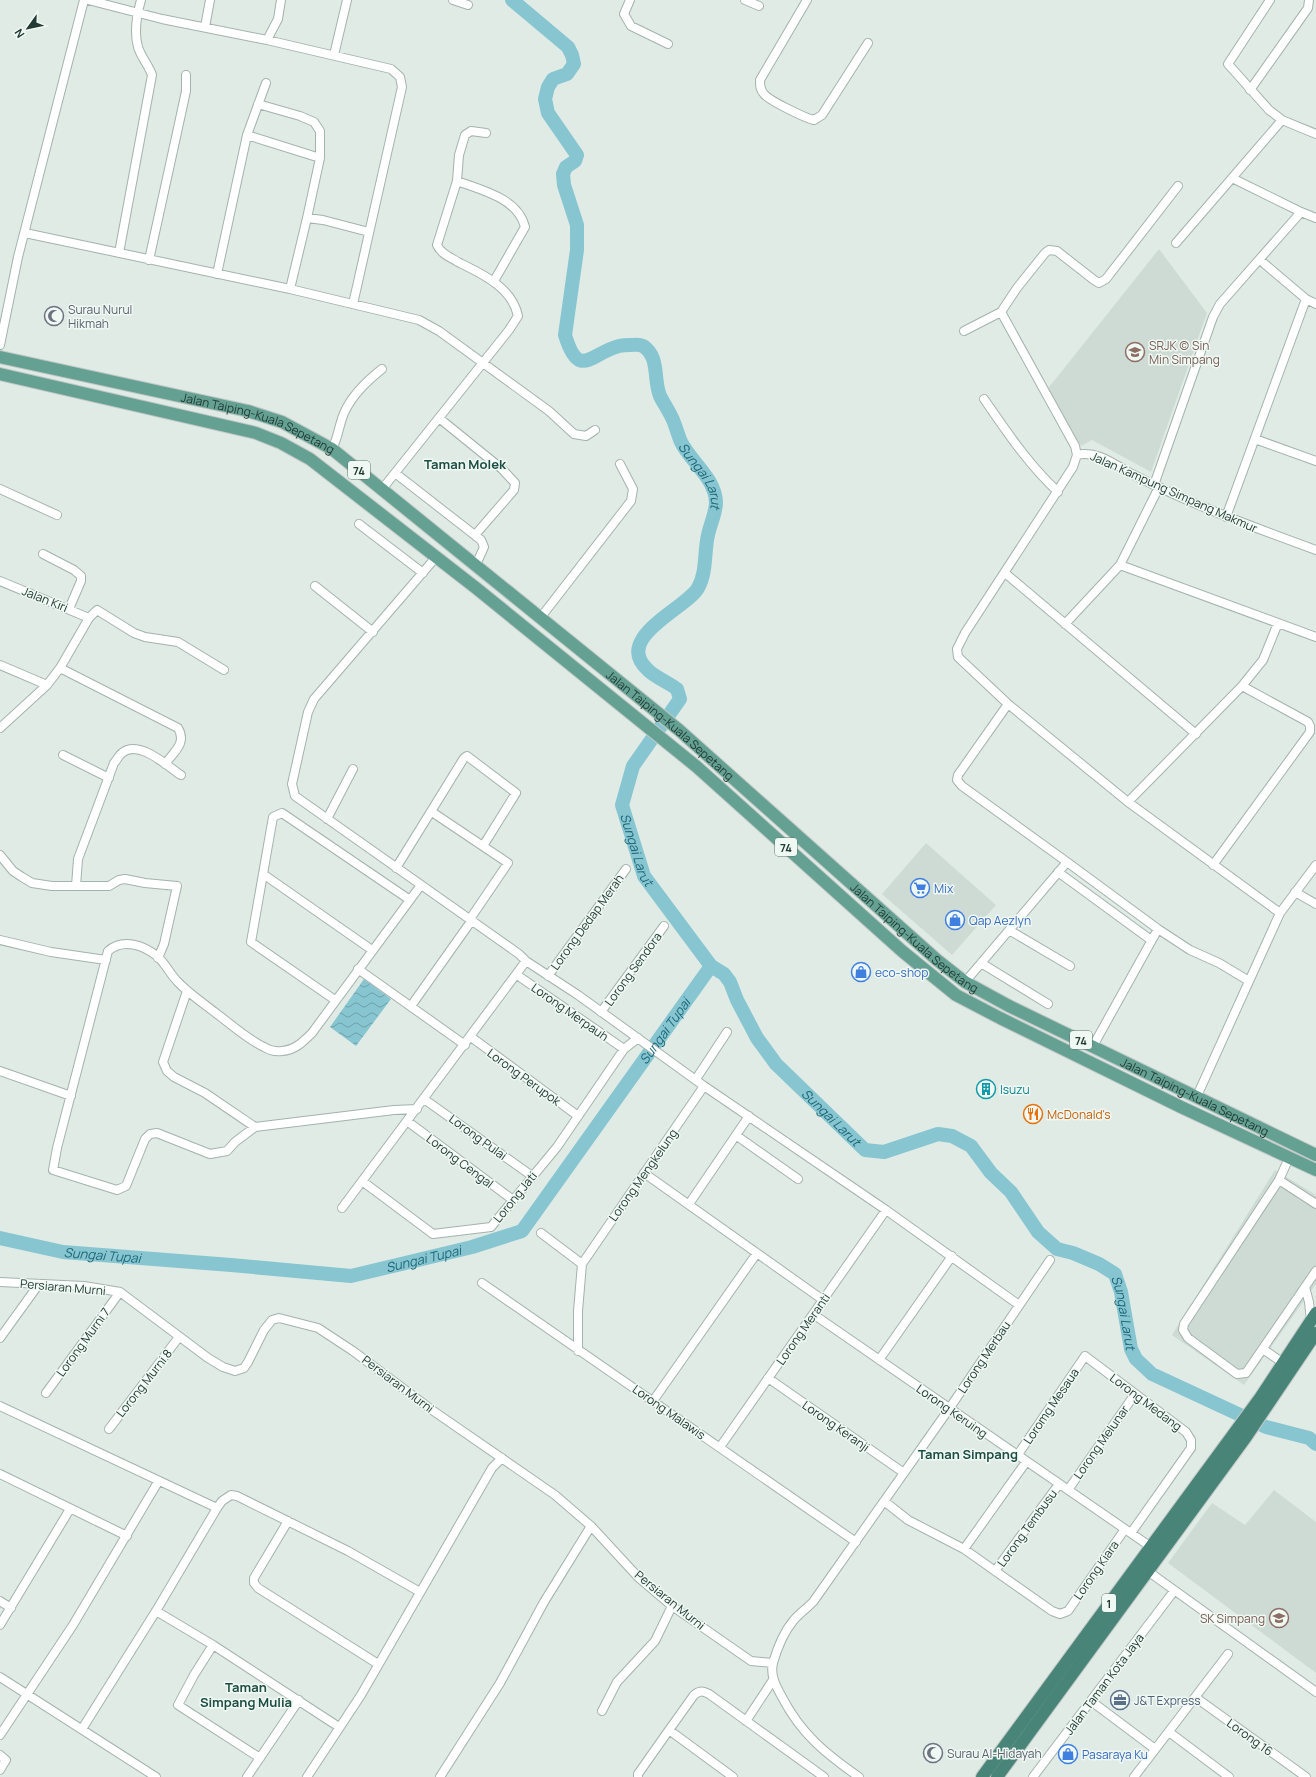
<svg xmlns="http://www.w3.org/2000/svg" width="1316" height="1777" viewBox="0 0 1316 1777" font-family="Manrope,sans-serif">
  <defs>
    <pattern id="water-waves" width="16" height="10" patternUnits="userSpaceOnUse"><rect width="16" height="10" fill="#87c5d1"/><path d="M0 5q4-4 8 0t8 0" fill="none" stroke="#6ea1aa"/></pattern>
  </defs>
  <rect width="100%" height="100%" fill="#e0ebe6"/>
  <!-- built -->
  <path fill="#cedbd5" d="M1159,249L1207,313L1151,472L1092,440L1081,446L1046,391Z
    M926,843L996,905L952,955L882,894Z
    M1275,1170L1316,1195V1284L1244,1385L1172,1335Z
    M1274,1490L1316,1522V1673L1168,1563L1212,1503L1245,1525Z"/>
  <!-- water -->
  <path fill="url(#water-waves)" d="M364,979L391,999L356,1046L330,1027Z"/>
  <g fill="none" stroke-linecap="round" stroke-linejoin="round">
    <!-- river -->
    <g stroke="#87c5d1" stroke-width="14">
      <path id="s1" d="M512,0L568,47L572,55L574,64L567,74L553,79L548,87L545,99L548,113L577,155L575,161L566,167L563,174L564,185L577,225V250L565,335C579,381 591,353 619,346C623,345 627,345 631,345C635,345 639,344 643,346C660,357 653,379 660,396C664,404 669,411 673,420C676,427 678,435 681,442C691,462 715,478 716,502C716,513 710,525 708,535C704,552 707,572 698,588C686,609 611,638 649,671C657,678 669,683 677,689L680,699L633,766L622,805L644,876L711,966L724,974L730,982L737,1000L757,1038L776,1064L865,1150L884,1152L938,1134L952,1136L971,1146L991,1173L1011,1192L1038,1232L1057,1249L1073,1253L1099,1264L1115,1274L1121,1292L1131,1349L1136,1359L1152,1374L1266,1427L1309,1438L1316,1444"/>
      <path id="s2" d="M0,1238L63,1252L231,1265L351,1276L472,1247L522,1231L711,966"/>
    </g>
    <defs>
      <path id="minor" d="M88,0L162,19L267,40L391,69L400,77L402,87L353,304
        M453,0L468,5
        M630,0L624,14L631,26L668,44
        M745,0L759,6
        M807,0L760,80C760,85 760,90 764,94C770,101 805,118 814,120L822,115L868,43
        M1270,0L1228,64L1269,110L1282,120
        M205,27L210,0
        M267,40L278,19L281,0
        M334,55L347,0
        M1250,90L1308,8L1309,0
        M258,104L300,116L314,122L320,131V158L307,218L290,289
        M247,135L266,83
        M1232,178L1301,212
        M457,181C481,190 518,198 525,227L494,281
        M307,218L323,220L369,232
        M25,233L290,289L419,320L439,331L549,411L574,434L586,436L595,430
        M1176,243L1282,120L1316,134
        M119,253L152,75C149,66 141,57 138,47C134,33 137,14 141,0
        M149,260L178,128L186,91V75
        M1260,260L1306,299L1316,304
        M217,274L247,135L320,158
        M1001,312L1017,288L1045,253L1049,250L1057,251L1094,280L1099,283L1106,279L1178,186
        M964,331L1001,312L1075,446L1077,455L1073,467L965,633L957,649L958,657L1008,704L1128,802L1280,913
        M0,345L18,257L84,0
        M984,399C1007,432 1028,464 1058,492
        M439,418L502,469L515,483L514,490L475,535
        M1255,439L1316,461
        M332,449C339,436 339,423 345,411C353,394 368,380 382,369
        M1077,455C1096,450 1114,464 1130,473C1190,504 1253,527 1316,550
        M395,473L481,540L484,547L476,565
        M1154,485L1213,317L1220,304L1301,212L1316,218
        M383,488L509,330L518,316C512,287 482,274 458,262C450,257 441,254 437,245L457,181L459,155L465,135L471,131L486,133
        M0,489L57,515
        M1226,517L1306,299
        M359,524L423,573
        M43,554L74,570L81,576V581L69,609
        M437,556L314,699L308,712L292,784L295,796L519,954L526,961L578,995L704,1086L886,1210L1019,1305
        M1120,565L1316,637
        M1005,573L1196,734
        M0,581L89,618
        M315,586L373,632
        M541,617L631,501L633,489L620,464
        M1065,624L1120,565L1159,487
        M0,665L47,685
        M60,668L178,728C187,743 174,752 165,764
        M1008,704L958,775L957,780L962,786L1067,862L1158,929L1190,950L1219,963L1249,981
        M0,728L47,685L60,668L89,618L97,610L134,633L145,637L178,642L224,670
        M63,755L109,778
        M1128,802L1242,686L1263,660L1278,623
        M432,812L508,863L470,919
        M327,819L353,769
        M0,855L13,871L22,877L32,883L52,886H109L119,880L125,879L145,883L177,886L164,944L158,958
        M1213,865L1310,732V726L1308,722L1242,686
        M396,868L464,758L467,756L516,793L483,846
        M1058,872L1151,940
        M263,874L372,950
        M76,886L78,859L114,763C117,760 119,755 122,753C139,739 167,766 181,775
        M1295,892L1316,904
        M1009,930L1070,966
        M0,940L51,952L106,960
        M981,963L1048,1004
        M358,969L465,1045
        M517,975L624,1049
        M548,976L626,869
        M965,982L1067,862
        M187,991L163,1062L167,1071L174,1077L205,1093L255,1127L394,1110L417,1109
        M335,1000L251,942L273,817L282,813L410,900
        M411,1006L472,920
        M601,1012L664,926
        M471,1037L578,1116
        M1093,1046L1158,929
        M0,1071L71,1096
        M696,1079L727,1032
        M1197,1096L1280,913L1316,865
        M424,1099L532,1176
        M407,1121L513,1200
        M255,1127L235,1142L227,1151L210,1154L157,1133L150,1134L145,1139L126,1186L117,1190L53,1170L57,1148L108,951C123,938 144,945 158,957C165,963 170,974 177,981C188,993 203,1003 217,1014C232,1025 247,1039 264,1047C269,1050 276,1052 282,1051C295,1050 303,1042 312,1033L421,885
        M737,1136L798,1179
        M1289,1158L1279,1180L1184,1324L1183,1330L1188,1338L1237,1374L1246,1373L1316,1271
        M644,1173L823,1300
        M1279,1180L1316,1204
        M362,1181L433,1234L491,1227L557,1147L624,1049L638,1038
        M689,1204L749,1116
        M342,1208L526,961
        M541,1233L582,1264
        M0,1282L84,1286L120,1292L208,1358L223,1367L235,1371L244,1368L248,1362L264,1330L272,1320L279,1318L318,1328L353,1351L432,1410L555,1495L591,1526L639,1578L672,1606L751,1661L773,1663
        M482,1283L856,1542
        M1305,1287L1309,1302L1311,1321
        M813,1314L1151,1547
        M0,1338L39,1284
        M1263,1349L1283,1363
        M578,1351V1311L582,1264L704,1086
        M879,1360L952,1256
        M768,1378L904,1473
        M46,1393L120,1292
        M653,1401L757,1253
        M0,1406L217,1508
        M109,1429L179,1337
        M720,1447L886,1210
        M1017,1456L1085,1356L1186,1432L1191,1440V1448L1131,1533
        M0,1474L127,1536
        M1068,1490L1135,1394
        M884,1501L908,1520L964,1549L1052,1611L1060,1614L1068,1611L1125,1529
        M288,1521L254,1578V1583L258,1588L378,1664
        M964,1549L1026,1462
        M995,1571L1059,1484
        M1149,1572L1316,1692
        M0,1601L11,1608
        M156,1611L213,1645L339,1727
        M0,1625L70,1509
        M213,1645L194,1675L178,1705L260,1758
        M0,1677L156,1777
        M1195,1697L1306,1777
        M1091,1701L1155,1749
        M602,1711L617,1682L655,1641L672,1606
        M746,1721L773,1680
        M82,1729L156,1611L217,1508L222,1501L231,1495L237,1496L348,1551L420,1592
        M669,1730L694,1695C700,1690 703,1691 709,1694L824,1777
        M1169,1732L1229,1777
        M0,1735L73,1625L158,1482
        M0,1755L6,1760L0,1770
        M247,1777L299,1700
        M307,1777L361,1695L492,1468L502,1458
        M440,1777L500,1683L544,1602L591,1526
        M638,1777V1774L669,1730L733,1777
        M859,1777C826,1754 801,1734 782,1697C776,1686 770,1676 773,1663C777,1649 784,1632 793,1621C799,1614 806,1609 813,1602L949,1409L1050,1260
        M1033,1777L1174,1591
        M1134,1777L1228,1654"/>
      <g id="primary">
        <path id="s3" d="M0,357L248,411L282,422L332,449L679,730L937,960L965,982L1009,1006L1316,1155"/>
        <path d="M0,374L256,433L281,443L310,459L476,588L697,767L902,951L956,995L1000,1018L1181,1107L1316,1170"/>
      </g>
      <path id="trunk" d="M982,1777L1260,1398L1316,1313
        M997,1777L1246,1437L1316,1333"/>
    </defs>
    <!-- minor casing -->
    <use href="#minor" stroke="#a3b3ad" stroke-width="10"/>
    <!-- primary casing -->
    <use href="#primary" stroke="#c1c8c6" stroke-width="14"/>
    <!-- trunk casing -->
    <use href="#trunk" stroke="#c1c8c6" stroke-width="14"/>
    <!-- minor -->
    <use href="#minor" stroke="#fff" stroke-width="8"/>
    <!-- primary -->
    <use href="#primary" stroke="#64a192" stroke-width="12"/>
    <!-- trunk -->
    <use href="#trunk" stroke="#488477" stroke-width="12"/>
  </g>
  <!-- icons -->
  <defs>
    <symbol id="mosque-ring" viewBox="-11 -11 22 22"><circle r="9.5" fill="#f0f8f4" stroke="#6b7280" stroke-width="1.5"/><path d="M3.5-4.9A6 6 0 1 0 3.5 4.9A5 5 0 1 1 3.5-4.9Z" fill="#6b7280"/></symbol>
    <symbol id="school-ring" viewBox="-11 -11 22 22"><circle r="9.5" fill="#f0f8f4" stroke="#8d6e63" stroke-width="1.5"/><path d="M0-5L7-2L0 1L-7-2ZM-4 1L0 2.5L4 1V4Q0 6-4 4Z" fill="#8d6e63"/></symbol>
    <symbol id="supermarket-ring" viewBox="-11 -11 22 22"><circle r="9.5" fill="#f0f8f4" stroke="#3f7fe0" stroke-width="1.5"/><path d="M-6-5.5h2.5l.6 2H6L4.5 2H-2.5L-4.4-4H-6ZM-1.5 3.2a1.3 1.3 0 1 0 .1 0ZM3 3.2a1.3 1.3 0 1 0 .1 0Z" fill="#3f7fe0"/></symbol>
    <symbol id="shop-ring" viewBox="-11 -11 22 22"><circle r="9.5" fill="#f0f8f4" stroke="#3f7fe0" stroke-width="1.5"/><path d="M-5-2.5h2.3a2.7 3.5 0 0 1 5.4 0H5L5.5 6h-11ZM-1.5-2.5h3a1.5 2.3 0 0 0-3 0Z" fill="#3f7fe0"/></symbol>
    <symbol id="building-ring" viewBox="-11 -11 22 22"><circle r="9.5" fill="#f0f8f4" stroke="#0f9aa8" stroke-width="1.5"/><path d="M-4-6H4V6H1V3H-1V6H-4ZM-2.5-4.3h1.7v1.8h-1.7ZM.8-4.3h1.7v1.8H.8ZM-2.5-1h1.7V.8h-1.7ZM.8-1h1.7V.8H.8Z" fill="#0f9aa8"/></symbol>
    <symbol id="restaurant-ring" viewBox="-11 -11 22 22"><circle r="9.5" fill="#f0f8f4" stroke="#e8710a" stroke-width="1.5"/><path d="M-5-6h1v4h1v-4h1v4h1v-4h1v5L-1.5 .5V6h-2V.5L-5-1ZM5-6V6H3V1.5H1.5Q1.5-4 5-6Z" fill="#e8710a"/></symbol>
    <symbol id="office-ring" viewBox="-11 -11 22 22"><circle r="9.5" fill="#f0f8f4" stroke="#5c6f8a" stroke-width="1.5"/><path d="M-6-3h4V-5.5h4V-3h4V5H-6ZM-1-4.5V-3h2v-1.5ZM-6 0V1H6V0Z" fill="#5c6f8a"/></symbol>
  </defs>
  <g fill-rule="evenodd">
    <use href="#mosque-ring" x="43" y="305" width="22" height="22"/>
    <use href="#school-ring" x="1124" y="341" width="22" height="22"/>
    <use href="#supermarket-ring" x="909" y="877" width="22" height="22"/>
    <use href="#shop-ring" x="944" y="909" width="22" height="22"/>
    <use href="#shop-ring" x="850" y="961" width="22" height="22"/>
    <use href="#building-ring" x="975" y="1078" width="22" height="22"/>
    <use href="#restaurant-ring" x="1022" y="1103" width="22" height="22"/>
    <use href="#school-ring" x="1268" y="1607" width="22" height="22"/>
    <use href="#office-ring" x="1109" y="1689" width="22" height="22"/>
    <use href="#mosque-ring" x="922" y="1742" width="22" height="22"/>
    <use href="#shop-ring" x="1057" y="1743" width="22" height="22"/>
  </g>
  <g text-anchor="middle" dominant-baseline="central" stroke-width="3" stroke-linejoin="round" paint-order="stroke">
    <!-- shield labels -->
    <g fill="#f0f8f4" stroke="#5f746e" stroke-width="1">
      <rect x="348" y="461" width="22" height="18" rx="3"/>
      <rect x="775" y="838" width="22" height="18" rx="3"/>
      <rect x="1070" y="1031" width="22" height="18" rx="3"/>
      <rect x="1102" y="1594" width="14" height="18" rx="3"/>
    </g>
    <g font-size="11" font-weight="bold" fill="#213b34">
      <text x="359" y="470">74</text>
      <text x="786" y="847">74</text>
      <text x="1081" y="1040">74</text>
      <text x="1109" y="1603">1</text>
    </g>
    <!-- worship labels -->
    <g font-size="12" fill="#5b616d" stroke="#f0f8f4" text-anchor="start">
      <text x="68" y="309">Surau Nurul<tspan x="68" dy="14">Hikmah</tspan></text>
      <text x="947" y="1753">Surau Al-Hidayah</text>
    </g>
    <!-- education labels -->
    <g font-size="12" fill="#785e54" stroke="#f0f8f4" text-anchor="start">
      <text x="1149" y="345">SRJK (c) Sin<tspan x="1149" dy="14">Min Simpang</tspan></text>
      <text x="1265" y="1618" text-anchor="end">SK Simpang</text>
    </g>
    <!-- street labels -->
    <g font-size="12" fill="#213b34" stroke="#f0f8f4">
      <text stroke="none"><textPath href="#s3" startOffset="267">Jalan Taiping-Kuala Sepetang</textPath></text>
      <text transform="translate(1174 492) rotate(24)">Jalan Kampung Simpang Makmur</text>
      <text transform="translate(45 599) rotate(22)">Jalan Kiri</text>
      <text stroke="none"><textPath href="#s3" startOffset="783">Jalan Taiping-Kuala Sepetang</textPath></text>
      <text transform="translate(587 922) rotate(-54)">Lorong Dedap Merah</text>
      <text stroke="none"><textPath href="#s3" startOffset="1107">Jalan Taiping-Kuala Sepetang</textPath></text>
      <text transform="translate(633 969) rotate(-54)">Lorong Sendora</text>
      <text transform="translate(570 1012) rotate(35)">Lorong Merpauh</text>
      <text transform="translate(524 1077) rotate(36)">Lorong Perupok</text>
      <text stroke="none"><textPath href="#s3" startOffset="1431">Jalan Taiping-Kuala Sepetang</textPath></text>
      <text transform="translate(478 1137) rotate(36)">Lorong Pulai</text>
      <text transform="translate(460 1161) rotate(37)">Lorong Cengal</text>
      <text transform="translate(643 1175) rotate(-55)">Lorong Mengkelung</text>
      <text transform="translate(515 1197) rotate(-51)">Lorong Jati</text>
      <text transform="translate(63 1287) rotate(5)">Persiaran Murni</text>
      <text transform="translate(803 1329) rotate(-55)">Lorong Meranti</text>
      <text transform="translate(83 1342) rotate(-54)">Lorong Murni 7</text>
      <text transform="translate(984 1357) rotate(-56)">Lorong Merbau</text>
      <text transform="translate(144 1383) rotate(-52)">Lorong Murni 8</text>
      <text transform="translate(398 1384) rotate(37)">Persiaran Murni</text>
      <text transform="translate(1146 1402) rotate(37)">Lorong Medang</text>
      <text transform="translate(1051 1406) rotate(-56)">Loromg Mesaua</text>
      <text transform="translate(952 1411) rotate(35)">Lorong Keruing</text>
      <text transform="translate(669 1412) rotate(35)">Lorong Malawis</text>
      <text transform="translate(836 1426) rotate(35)">Lorong Keranji</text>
      <text transform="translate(1101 1442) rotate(-55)">Lorong Melunar</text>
      <text transform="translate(1027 1528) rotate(-54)">Lorong Tembusu</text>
      <text transform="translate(1096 1570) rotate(-55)">Lorong Kiara</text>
      <text transform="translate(670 1600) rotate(39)">Persiaran Murni</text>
      <text transform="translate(1104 1684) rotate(-53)">Jalan Taman Kota Jaya</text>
      <text transform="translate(1250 1737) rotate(36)">Lorong 16</text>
    </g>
    <!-- shop labels -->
    <g font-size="12" fill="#366cbe" stroke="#f0f8f4" text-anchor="start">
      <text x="934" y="888">Mix</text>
      <text x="969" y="920">Qap Aezlyn</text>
      <text x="875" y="972">eco-shop</text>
      <text x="1082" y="1754">Pasaraya Ku</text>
    </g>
    <!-- culture labels -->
    <g font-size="12" fill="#0d838f" stroke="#f0f8f4" text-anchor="start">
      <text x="1000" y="1089">Isuzu</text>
    </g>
    <!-- food labels -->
    <g font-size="12" fill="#c56008" stroke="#f0f8f4" text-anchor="start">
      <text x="1047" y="1114">McDonald's</text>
    </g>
    <!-- service labels -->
    <g font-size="12" fill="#4e5e75" stroke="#f0f8f4" text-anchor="start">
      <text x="1134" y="1700">J&amp;T Express</text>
    </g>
    <!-- neighbourhood labels -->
    <g font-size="13" font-weight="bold" fill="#1d4d42" stroke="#f0f8f4">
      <text x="465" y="464">Taman Molek</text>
      <text x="968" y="1454">Taman Simpang</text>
      <text x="246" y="1687">Taman<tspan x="246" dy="15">Simpang Mulia</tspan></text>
    </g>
    <!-- water labels -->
    <g font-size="13" font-style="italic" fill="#1b6777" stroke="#f0f8f4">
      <text stroke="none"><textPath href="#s1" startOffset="636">Sungai Larut</textPath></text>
      <text stroke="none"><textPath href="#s1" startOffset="1080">Sungai Larut</textPath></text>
      <text stroke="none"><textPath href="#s2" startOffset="776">Sungai Tupai</textPath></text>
      <text stroke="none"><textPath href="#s1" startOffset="1416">Sungai Larut</textPath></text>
      <text stroke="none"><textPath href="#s2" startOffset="104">Sungai Tupai</textPath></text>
      <text stroke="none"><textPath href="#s2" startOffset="428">Sungai Tupai</textPath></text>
      <text stroke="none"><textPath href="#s1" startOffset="1813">Sungai Larut</textPath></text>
    </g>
  </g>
  <!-- north arrow -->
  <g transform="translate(28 28) rotate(237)" stroke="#f0f8f4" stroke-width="3" paint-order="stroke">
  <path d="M0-3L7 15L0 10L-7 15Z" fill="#213b34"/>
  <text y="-6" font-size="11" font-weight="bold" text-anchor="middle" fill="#213b34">N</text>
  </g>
</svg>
